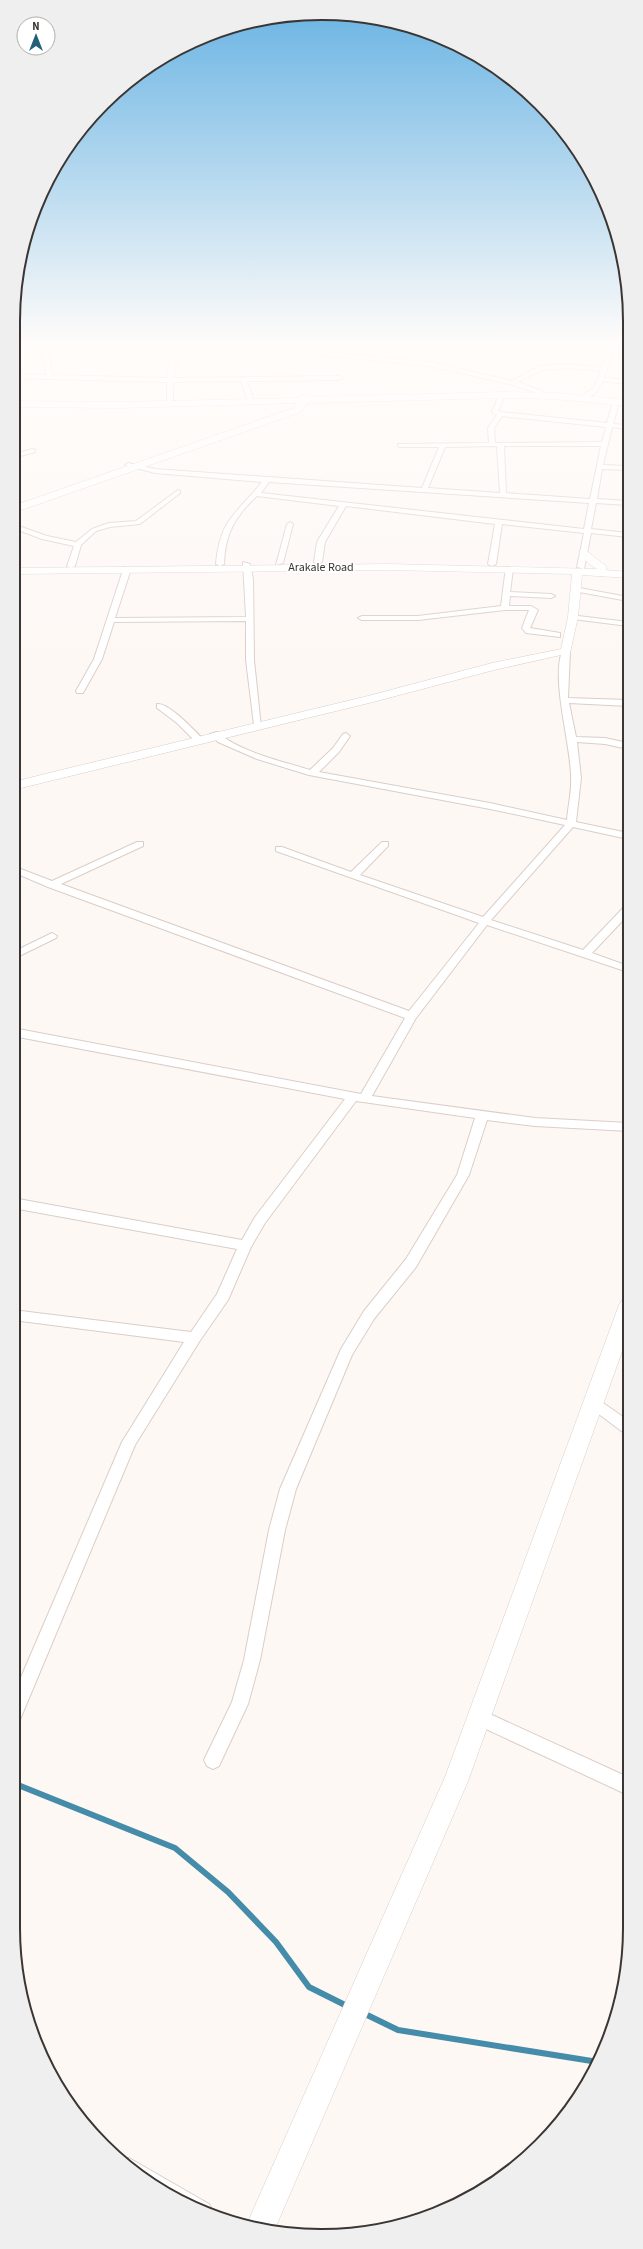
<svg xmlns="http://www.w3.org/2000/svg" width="643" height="2249" viewBox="0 0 643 2249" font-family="'Source Sans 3',sans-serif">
  <rect width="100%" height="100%" fill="#fef8f5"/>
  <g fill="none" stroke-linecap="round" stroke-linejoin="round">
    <!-- stream -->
    <path stroke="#448ca9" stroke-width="6" d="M13,1783L175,1848L228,1892L276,1942L309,1987L347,2006
      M363,2013L398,2030L598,2062"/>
    <defs>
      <path id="street" d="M41,344H47L52,375L167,378C168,366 171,355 178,344H184L177,357L173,378L339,376L342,378L339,380L247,381L253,398L250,400L247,398L241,381L173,382V400L170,402L167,400V382L13,378V374L46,375Z
        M238,344H267L266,346L406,360L427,344H434L412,361L430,362L512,381L540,366L569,364L602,368L608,350L538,344L609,347L610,344H616L614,347L627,348V352L613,351L604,378L628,380V384L603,381C600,389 593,398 583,397V395L594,388L601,371L569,368L541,370L518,382L542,391L540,394L513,385L430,366L262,349Z
        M502,393L505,395L498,411L501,412L607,423L613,402L616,400L619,402L613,424L628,425V429L612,427L603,465L628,466V470L602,469L597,499L628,501V505L596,503L591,529L628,533V537L591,533L584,569L577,567L584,533L502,524L496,564L492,566L488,564L495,524L346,506L325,542L322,562L318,564L314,562L317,542L339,506L257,496C235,516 225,534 224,564L220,566L216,564C220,518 237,514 262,482L155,473L125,465L128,463L155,469L422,488L439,447H400L398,446V444L489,443L488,428L497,415L492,412L499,395ZM502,416L606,427L602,442L495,443L494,428ZM497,446L500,493L428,488L445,447ZM504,446H601L590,499L506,493ZM269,482L589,503L584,529L261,493Z
        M33,449L35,450V452L13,458V454Z
        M178,490L180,491V493L140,524L110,527L96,531L81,545L75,566L71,568L67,566L74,546L42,539L13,528V524L47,536L76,542L92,529L109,523L136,521Z
        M290,522L293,524L283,563L276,565L287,524Z
        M243,562L250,564L253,579L254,660L261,727L254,725L246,660V621L114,622L102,659L83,693H77L76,691L94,659L124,567L131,569L115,618L246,617Z
        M506,567L513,569L510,592L551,594L555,596L551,598L510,596L509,606H531L538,610L530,628L560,633V637L526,633L522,628L529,610H505L418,620H362L358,618L362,616H418L501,606Z
        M574,587L628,597V601L574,591Z
        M570,615L628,622V626L573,619H570Z
        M563,649L570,651L568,698L628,700V706L569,703L576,737L605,738L628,743V749L605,744L577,742L581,778L576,822L628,833V839L573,827L491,920L583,950L624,907L628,906V915L592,953L628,966V972L487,925L416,1018L372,1096L535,1118L629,1123V1131L535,1126L487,1120L469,1175L416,1267L374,1319L352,1355L296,1489L285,1530L260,1660L248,1704L219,1766L213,1769L207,1766L204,1760L232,1702L244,1660L269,1530L280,1489L341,1349L364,1311L406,1259L457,1175L475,1118L356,1101L265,1223L251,1247L228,1300L199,1342L135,1445L19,1722L13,1724V1696L122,1442L184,1342L13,1320V1310L191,1332L217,1294L237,1249L13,1208V1198L242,1240L255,1217L345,1099L13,1036V1028L361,1094L405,1018L48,887L13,872V866L52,881L137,842H143V846L61,884L409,1011L479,923L276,851V847H282L351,872L382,842H388V846L360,875L483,917L565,825L490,809L309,775L257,759L218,742L210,734L217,732C240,752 281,761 310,770L333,748L343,734L346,733L350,736L339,752L319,772L490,803L567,820C568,806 572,791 571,777C571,744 550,678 563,649Z
        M157,704C168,702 193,729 201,737V741H195L177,723L157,708Z
        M52,933L57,936L56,938L13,959V952Z
        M593,1396L629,1421V1435L624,1433L588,1406L586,1402L588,1398Z
        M479,1709L630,1778V1796L473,1723L471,1717L473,1711Z
        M129,2158L209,2204L213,2211L211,2214C179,2202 147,2185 122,2161Z"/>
      <path id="secondary" d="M584,549L606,566V570L628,572V578L582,575L578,617L570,653L494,670L373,702L13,790V782L53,772L368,696L492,663L561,649L568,617L572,574L388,570L13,574V568L388,564L597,569L589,564L579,552Z
        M629,1298V1332L468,1781L274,2231L246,2226L445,1777L619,1305L622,1300Z"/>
      <path id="primary" d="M502,392L556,393L628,400V406L556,399L502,398L307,403L301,412L13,513V506L294,408L297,403L119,408L13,407V401L119,402L298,398L303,394L308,397Z"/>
    </defs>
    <!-- street casing -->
    <use href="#street" stroke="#dbcec7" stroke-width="2"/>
    <!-- secondary casing -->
    <use href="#secondary" stroke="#dbcec7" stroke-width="1"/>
    <!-- primary casing -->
    <use href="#primary" stroke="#dbcec7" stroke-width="1"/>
    <!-- street -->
    <use href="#street" fill="#fff" fill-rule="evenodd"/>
    <!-- secondary -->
    <use href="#secondary" fill="#fff" fill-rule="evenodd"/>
    <!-- primary -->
    <use href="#primary" fill="#fff" fill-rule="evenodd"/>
  </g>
  <!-- sky -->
  <linearGradient id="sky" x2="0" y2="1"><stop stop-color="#68b3e3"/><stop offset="0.52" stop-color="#fffcfa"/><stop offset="1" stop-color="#fffcfa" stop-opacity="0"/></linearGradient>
  <rect width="643" height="659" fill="url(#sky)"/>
  <g text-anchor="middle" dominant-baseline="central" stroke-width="3.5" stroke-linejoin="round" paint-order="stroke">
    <!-- far-street labels -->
    <g font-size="12" fill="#3b3633" stroke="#fff">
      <text x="321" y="567">Arakale Road</text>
    </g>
  </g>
  <!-- crop -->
  <path d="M0 0H643V2249H0ZM321 20H322A301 301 0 0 1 623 321V1928A301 301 0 0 1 322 2229H321A301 301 0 0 1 20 1928V321A301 301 0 0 1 321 20Z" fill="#efefef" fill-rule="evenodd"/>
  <path fill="none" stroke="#3b3633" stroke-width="2" d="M321 20H322A301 301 0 0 1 623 321V1928A301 301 0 0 1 322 2229H321A301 301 0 0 1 20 1928V321A301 301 0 0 1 321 20Z"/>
  <!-- north arrow -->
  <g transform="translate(36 36)"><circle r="19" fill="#ffffff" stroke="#b1afad"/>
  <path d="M0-3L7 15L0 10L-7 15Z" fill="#246077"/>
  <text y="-6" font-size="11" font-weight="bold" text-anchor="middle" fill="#3b3633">N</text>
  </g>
</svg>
